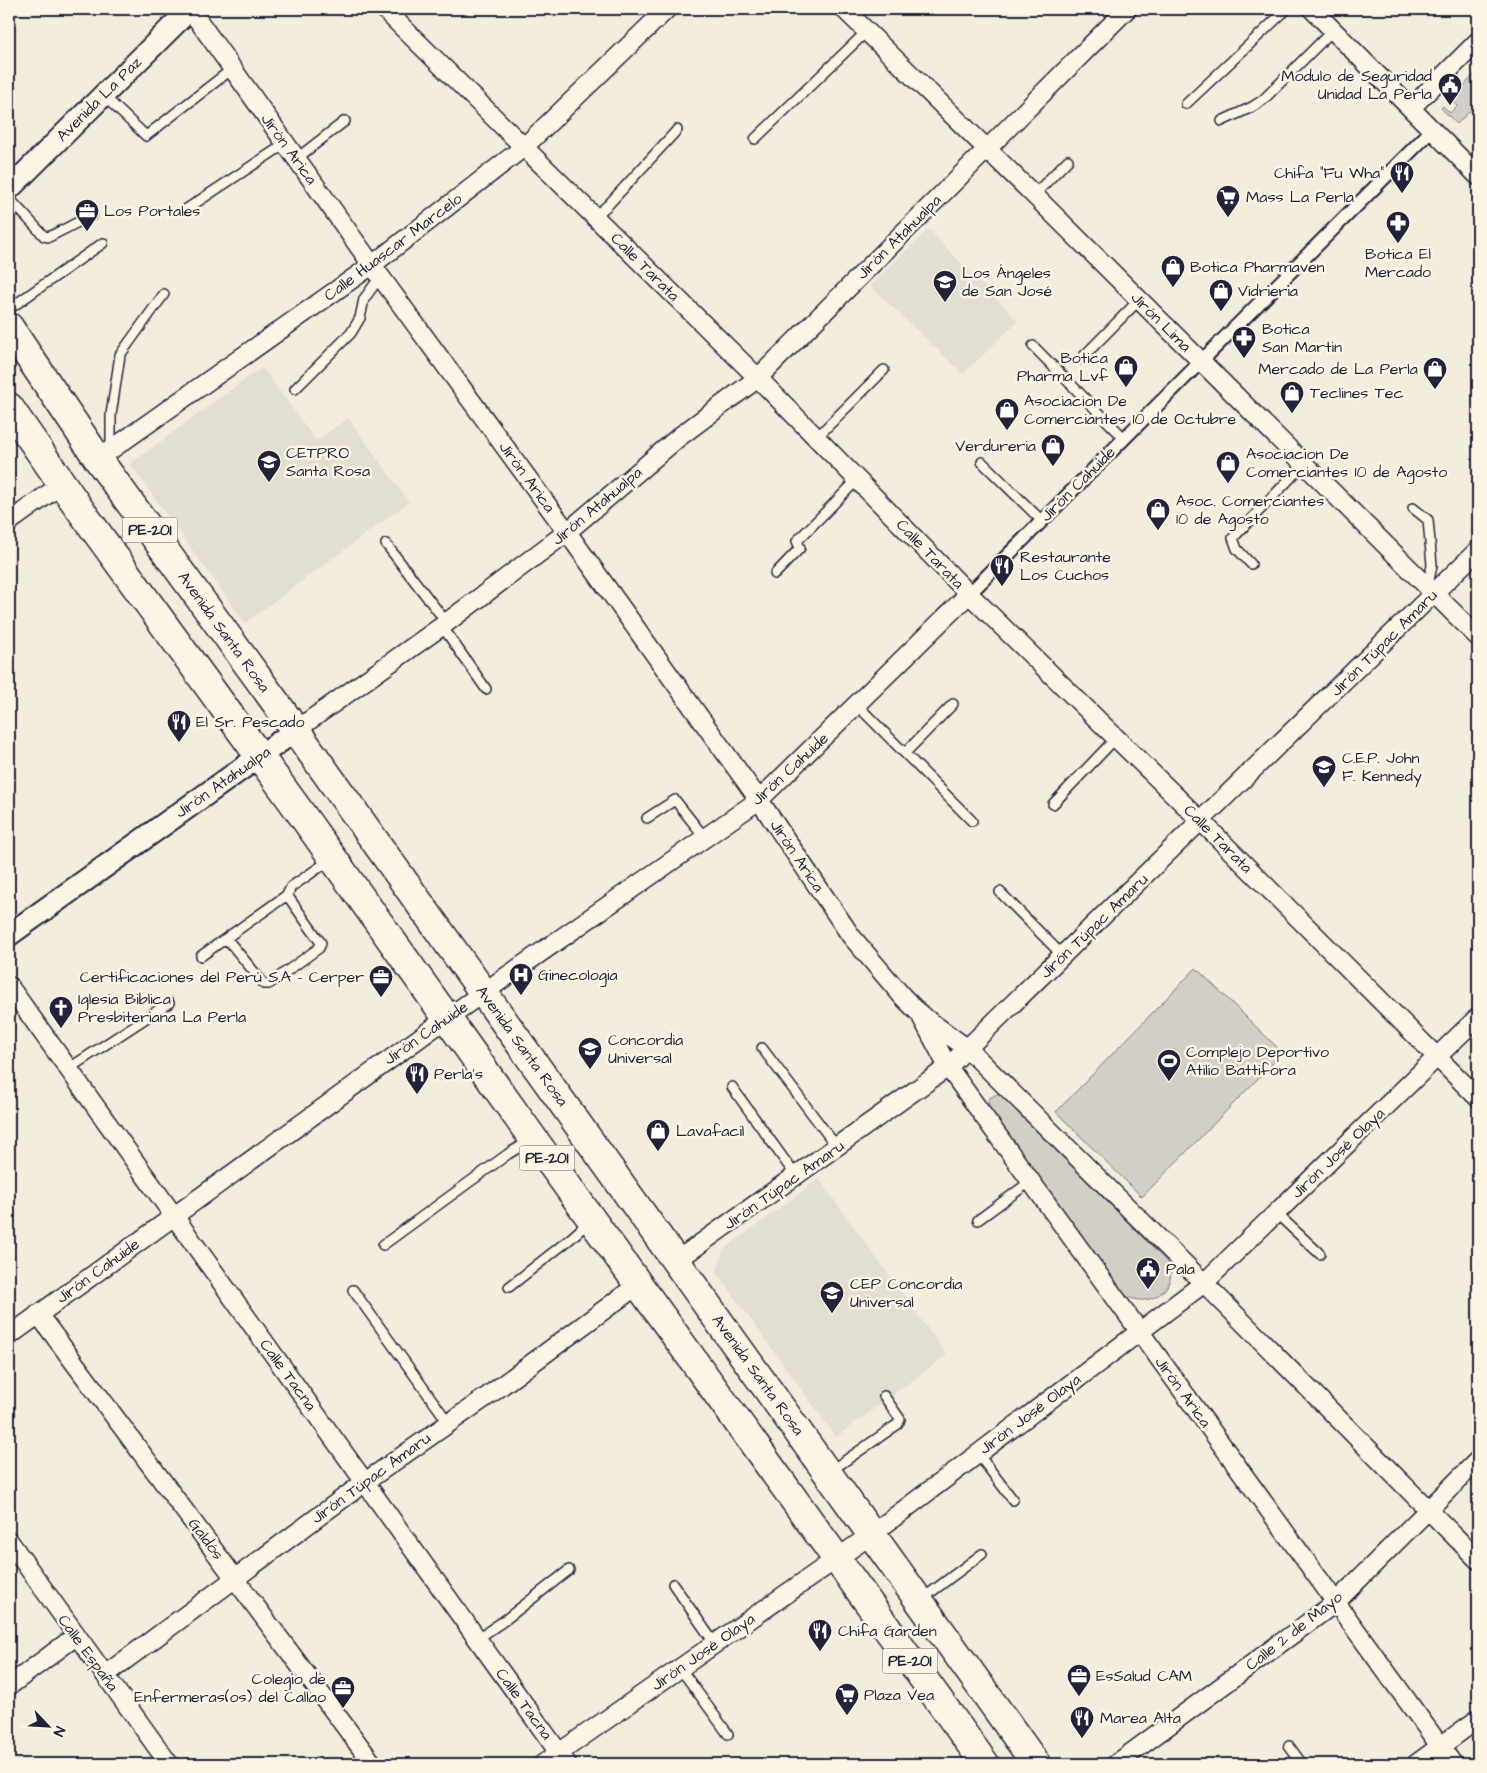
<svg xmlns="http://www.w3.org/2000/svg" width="1487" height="1773" viewBox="0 0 1487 1773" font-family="'Architects Daughter',sans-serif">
  <rect width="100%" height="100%" fill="#f3edde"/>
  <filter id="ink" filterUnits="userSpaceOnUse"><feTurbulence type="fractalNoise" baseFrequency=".02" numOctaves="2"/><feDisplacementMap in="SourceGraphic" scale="10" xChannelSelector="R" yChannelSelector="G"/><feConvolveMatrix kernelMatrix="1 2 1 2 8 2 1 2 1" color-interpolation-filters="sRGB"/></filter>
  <g filter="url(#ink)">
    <!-- built -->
    <path fill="#e3ded2" d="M928,229L1018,321L963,374L870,286Z
      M262,367L316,441L348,418L409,502L245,623L130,464Z
      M819,1179L947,1355L836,1437L717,1273L723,1250Z"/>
    <!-- green -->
    <path fill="#d4cfc6" stroke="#7b7880" d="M1478,71V103L1457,124L1441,108L1443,106L1450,113L1457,106L1451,99Z
      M1196,968L1283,1053L1142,1197L1056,1112Z
      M997,1094H1001L1167,1262C1182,1287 1147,1312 1124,1294L989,1107L988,1099Z"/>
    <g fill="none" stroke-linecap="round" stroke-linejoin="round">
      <defs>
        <path id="service" d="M103,95L146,136L232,69
          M1186,104L1287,9
          M1222,121L1252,107L1263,100L1333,30
          M755,139L867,31
          M296,159L345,121
          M1034,195L1068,160
          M9,198L44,236L49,237L92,215
          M185,210L285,144
          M594,217L608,205L677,130
          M9,309L103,243
          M1033,346L1124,438
          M1081,359L1139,300
          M295,389L351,333L360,318L364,299L380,277
          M816,438L884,370
          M111,450V415L120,355L164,294
          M982,462L1042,521
          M1413,508L1428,520L1432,565L1428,586
          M386,544L447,623
          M1251,564L1237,549L1233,538L1304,464
          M775,574L800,548L797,541L857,480
          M442,626L486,689
          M857,705L972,821
          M905,753L953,704
          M1053,804L1116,738
          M647,818L675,800L705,838
          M1000,892L1063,956
          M227,939L264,984H269L319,948L321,943L287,895L291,887L330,860
          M201,956L287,895
          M762,1048L837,1147
          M68,1069L169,1003
          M732,1087L796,1176
          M1276,1213L1320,1254
          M978,1220L1031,1181
          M383,1245L508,1154L531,1140
          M509,1287L570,1239L590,1221
          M353,1290L448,1422
          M978,1454L1013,1500
          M829,1472L898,1424L900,1419L884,1396
          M673,1584L715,1644
          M922,1599L982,1554
          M477,1639L505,1620L569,1570
          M680,1668L728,1734
          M1289,1746L1302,1764"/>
        <path id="pedestrian" d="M969,594L1432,130"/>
        <path id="minor" d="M190,9L372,265L567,532L759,800L851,936L903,997L921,1015L968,1049L1223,1302L1478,1560
          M384,9L758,378L969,594L1202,822L1478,1098
          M844,9L1034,195L1478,637
          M1312,9L1478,176
          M1411,108L1478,41
          M98,459L372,265L524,147L667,9
          M9,522L62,484
          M296,730L442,626L567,532L679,437L758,378L1127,9
          M9,986L567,1764
          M922,1018L948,1067L1453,1764
          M676,1261L948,1067L1478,550
          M38,1314L373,1764
          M9,1336L447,1018L759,800L969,594
          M9,1541L169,1764
          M105,1675L365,1482L489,1395L639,1284
          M9,1686L76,1636
          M543,1764L872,1534L1204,1283L1478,1017
          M1116,1764L1335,1603L1478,1460
          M1416,1764L1478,1719"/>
        <path id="tertiary" d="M9,189L190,9
          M9,935L296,730"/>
        <path id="primary" d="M9,327L98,459L276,703L1036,1764
          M9,407L79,508L292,801L524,1126L985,1764"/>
      </defs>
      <!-- service casing -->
      <use href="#service" stroke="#22223b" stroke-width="12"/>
      <!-- pedestrian casing -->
      <use href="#pedestrian" stroke="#22223b" stroke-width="16"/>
      <!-- minor casing -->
      <use href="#minor" stroke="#22223b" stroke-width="21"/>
      <!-- tertiary casing -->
      <use href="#tertiary" stroke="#22223b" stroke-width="25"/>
      <!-- primary casing -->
      <use href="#primary" stroke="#22223b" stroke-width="31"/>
      <!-- service -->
      <use href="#service" stroke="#fcf5e5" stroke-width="9"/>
      <!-- pedestrian -->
      <use href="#pedestrian" stroke="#fcf5e5" stroke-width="12"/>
      <!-- minor -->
      <use href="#minor" stroke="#fcf5e5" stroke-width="18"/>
      <!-- tertiary -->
      <use href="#tertiary" stroke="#fcf5e5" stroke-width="21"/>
      <!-- primary -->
      <use href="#primary" stroke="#fcf5e5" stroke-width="28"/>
    </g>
  </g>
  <!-- icons -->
  <defs>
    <symbol id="civic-pin" viewBox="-11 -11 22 30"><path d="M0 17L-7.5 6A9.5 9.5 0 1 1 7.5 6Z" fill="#22223b" stroke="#fcf5e5"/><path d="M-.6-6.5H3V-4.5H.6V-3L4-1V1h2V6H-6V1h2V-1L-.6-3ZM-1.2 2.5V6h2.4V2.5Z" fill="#fff"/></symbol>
    <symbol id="restaurant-pin" viewBox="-11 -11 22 30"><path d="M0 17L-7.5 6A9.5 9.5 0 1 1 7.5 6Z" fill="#22223b" stroke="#fcf5e5"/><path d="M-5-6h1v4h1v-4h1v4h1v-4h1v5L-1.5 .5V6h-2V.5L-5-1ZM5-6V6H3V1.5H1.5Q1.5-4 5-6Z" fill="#fff"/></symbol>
    <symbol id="supermarket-pin" viewBox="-11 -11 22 30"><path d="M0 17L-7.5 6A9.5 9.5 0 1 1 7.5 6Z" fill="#22223b" stroke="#fcf5e5"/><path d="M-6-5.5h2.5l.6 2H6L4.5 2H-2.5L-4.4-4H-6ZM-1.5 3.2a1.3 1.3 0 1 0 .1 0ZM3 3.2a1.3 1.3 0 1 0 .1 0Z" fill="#fff"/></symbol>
    <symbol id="office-pin" viewBox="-11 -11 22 30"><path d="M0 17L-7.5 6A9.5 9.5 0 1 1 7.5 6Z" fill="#22223b" stroke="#fcf5e5"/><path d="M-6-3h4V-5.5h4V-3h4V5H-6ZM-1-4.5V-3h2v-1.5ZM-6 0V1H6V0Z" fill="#fff"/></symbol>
    <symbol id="pharmacy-pin" viewBox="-11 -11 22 30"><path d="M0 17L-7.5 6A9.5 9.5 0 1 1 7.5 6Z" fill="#22223b" stroke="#fcf5e5"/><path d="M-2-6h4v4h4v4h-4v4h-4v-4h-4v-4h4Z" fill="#fff"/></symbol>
    <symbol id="shop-pin" viewBox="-11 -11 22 30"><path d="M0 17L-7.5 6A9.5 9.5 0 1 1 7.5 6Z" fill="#22223b" stroke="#fcf5e5"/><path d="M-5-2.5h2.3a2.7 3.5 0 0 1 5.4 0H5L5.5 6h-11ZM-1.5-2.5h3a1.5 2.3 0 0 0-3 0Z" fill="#fff"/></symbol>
    <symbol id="school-pin" viewBox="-11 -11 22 30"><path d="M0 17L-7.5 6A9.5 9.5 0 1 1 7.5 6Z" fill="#22223b" stroke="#fcf5e5"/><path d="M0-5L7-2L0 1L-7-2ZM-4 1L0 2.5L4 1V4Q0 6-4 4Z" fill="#fff"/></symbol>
    <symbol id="university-pin" viewBox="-11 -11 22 30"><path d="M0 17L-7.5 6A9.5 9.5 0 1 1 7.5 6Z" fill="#22223b" stroke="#fcf5e5"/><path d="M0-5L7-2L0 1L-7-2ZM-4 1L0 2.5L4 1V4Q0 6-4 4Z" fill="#fff"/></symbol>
    <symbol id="hospital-pin" viewBox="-11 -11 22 30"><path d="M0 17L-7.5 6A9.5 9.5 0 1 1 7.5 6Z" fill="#22223b" stroke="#fcf5e5"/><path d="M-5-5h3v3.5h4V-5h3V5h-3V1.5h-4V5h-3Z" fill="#fff"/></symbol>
    <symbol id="church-pin" viewBox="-11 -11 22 30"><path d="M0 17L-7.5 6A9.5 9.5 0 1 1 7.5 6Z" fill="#22223b" stroke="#fcf5e5"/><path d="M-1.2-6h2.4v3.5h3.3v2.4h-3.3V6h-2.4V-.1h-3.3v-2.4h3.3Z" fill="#fff"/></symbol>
    <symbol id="stadium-pin" viewBox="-11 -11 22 30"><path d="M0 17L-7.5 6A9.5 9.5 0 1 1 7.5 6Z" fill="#22223b" stroke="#fcf5e5"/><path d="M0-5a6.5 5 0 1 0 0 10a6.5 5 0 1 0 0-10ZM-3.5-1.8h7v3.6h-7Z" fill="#fff"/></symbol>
  </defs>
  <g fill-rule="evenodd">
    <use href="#civic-pin" x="1436" y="71" width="28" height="38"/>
    <use href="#restaurant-pin" x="1388" y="159" width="28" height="38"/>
    <use href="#supermarket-pin" x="1214" y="183" width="28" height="38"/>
    <use href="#office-pin" x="73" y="197" width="28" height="38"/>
    <use href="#pharmacy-pin" x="1384" y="209" width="28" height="38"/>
    <use href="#shop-pin" x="1159" y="253" width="28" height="38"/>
    <use href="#school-pin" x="931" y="268" width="28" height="38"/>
    <use href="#shop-pin" x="1207" y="277" width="28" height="38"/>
    <use href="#pharmacy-pin" x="1230" y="324" width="28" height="38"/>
    <use href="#shop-pin" x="1112" y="353" width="28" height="38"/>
    <use href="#shop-pin" x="1421" y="355" width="28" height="38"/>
    <use href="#shop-pin" x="1278" y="379" width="28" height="38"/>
    <use href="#shop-pin" x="993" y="396" width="28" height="38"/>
    <use href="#shop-pin" x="1039" y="432" width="28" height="38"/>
    <use href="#university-pin" x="255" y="448" width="28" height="38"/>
    <use href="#shop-pin" x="1214" y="449" width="28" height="38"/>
    <use href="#shop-pin" x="1144" y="496" width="28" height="38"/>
    <use href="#restaurant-pin" x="988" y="552" width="28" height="38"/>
    <use href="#restaurant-pin" x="165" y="708" width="28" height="38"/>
    <use href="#university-pin" x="1310" y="753" width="28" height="38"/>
    <use href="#hospital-pin" x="507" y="961" width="28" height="38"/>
    <use href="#office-pin" x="367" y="963" width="28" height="38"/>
    <use href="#church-pin" x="47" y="994" width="28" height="38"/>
    <use href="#school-pin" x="576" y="1035" width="28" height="38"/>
    <use href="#stadium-pin" x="1155" y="1047" width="28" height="38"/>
    <use href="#restaurant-pin" x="403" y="1060" width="28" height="38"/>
    <use href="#shop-pin" x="644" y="1117" width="28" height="38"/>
    <use href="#civic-pin" x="1134" y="1255" width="28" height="38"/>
    <use href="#school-pin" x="818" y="1279" width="28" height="38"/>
    <use href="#restaurant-pin" x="806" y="1617" width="28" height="38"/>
    <use href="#office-pin" x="1065" y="1662" width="28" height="38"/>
    <use href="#office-pin" x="329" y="1674" width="28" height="38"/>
    <use href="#supermarket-pin" x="833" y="1681" width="28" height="38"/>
    <use href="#restaurant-pin" x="1068" y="1704" width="28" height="38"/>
  </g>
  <g text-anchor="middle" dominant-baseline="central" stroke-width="5" stroke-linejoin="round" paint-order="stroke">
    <!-- shield labels -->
    <g fill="#fcf5e5" stroke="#63616e" stroke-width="1">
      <rect x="122.5" y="517.5" width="55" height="25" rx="4"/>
      <rect x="519.5" y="1145.5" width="55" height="25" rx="4"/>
      <rect x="882.5" y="1648.5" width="55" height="25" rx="4"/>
    </g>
    <g font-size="15" font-weight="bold" fill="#22223b">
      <text x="150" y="530">PE-20I</text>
      <text x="547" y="1158">PE-20I</text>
      <text x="910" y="1661">PE-20I</text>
    </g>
    <!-- poi labels -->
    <g font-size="16" fill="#22223b" stroke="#fcf5e5" text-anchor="start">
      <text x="1432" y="76" text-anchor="end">Modulo de Seguridad<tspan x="1432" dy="18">Unidad La Perla</tspan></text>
      <text x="1384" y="173" text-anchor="end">Chifa "Fu Wha"</text>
      <text x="1246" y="197">Mass La Perla</text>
      <text x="104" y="211">Los Portales</text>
      <text x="1398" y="254" text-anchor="middle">Botica El<tspan x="1398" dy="18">Mercado</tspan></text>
      <text x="1190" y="267">Botica Pharmaven</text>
      <text x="962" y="273">Los Ángeles<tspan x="962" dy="18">de San José</tspan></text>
      <text x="1238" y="291">Vidrieria</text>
      <text x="1262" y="329">Botica<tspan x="1262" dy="18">San Martin</tspan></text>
      <text x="1108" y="358" text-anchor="end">Botica<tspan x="1108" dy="18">Pharma Lvf</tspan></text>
      <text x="1418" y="369" text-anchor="end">Mercado de La Perla</text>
      <text x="1310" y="393">Teclines Tec</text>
      <text x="1024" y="401">Asociacion De<tspan x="1024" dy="18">Comerciantes 10 de Octubre</tspan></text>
      <text x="1036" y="446" text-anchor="end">Verdureria</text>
      <text x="286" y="453">CETPRO<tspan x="286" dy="18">Santa Rosa</tspan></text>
      <text x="1246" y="454">Asociacion De<tspan x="1246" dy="18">Comerciantes 10 de Agosto</tspan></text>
      <text x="1176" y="501">Asoc. Comerciantes<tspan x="1176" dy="18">10 de Agosto</tspan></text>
      <text x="1020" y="557">Restaurante<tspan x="1020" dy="18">Los Cuchos</tspan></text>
      <text x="196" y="722">El Sr. Pescado</text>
      <text x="1342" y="758">C.E.P. John<tspan x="1342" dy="18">F. Kennedy</tspan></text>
      <text x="538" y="975">Ginecologia</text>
      <text x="364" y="977" text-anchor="end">Certificaciones del Perú S.A - Cerper</text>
      <text x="78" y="999">Iglesia Biblica<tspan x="78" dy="18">Presbiteriana La Perla</tspan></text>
      <text x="608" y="1040">Concordia<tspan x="608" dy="18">Universal</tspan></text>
      <text x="1186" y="1052">Complejo Deportivo<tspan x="1186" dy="18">Atilio Battifora</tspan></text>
      <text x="434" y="1074">Perla's</text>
      <text x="676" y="1131">Lavafacil</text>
      <text x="1166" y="1269">Pala</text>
      <text x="850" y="1284">CEP Concordia<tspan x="850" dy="18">Universal</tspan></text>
      <text x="838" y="1631">Chifa Garden</text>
      <text x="1096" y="1676">EsSalud CAM</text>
      <text x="326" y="1679" text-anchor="end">Colegio de<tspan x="326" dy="18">Enfermeras(os) del Callao</tspan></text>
      <text x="864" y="1695">Plaza Vea</text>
      <text x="1100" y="1718">Marea Alta</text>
    </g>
    <!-- street labels -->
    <g font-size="16" fill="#22223b" stroke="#fcf5e5">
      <text transform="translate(99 99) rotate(-45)">Avenida La Paz</text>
      <text transform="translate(289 149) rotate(54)">Jirón Arica</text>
      <text transform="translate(899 237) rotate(-45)">Jirón Atahualpa</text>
      <text transform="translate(393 247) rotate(-37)">Calle Huascar Marcelo</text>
      <text transform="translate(645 267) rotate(45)">Calle Tarata</text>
      <text transform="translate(1161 322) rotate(45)">Jirón Lima</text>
      <text transform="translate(527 477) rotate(54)">Jirón Arica</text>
      <text transform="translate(1078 484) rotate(-45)">Jirón Cahuide</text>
      <text transform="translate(597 506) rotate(-40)">Jirón Atahualpa</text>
      <text transform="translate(930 554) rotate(46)">Calle Tarata</text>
      <text transform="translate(224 632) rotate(54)">Avenida Santa Rosa</text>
      <text transform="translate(1384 643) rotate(-45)">Jirón Túpac Amaru</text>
      <text transform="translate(790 769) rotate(-43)">Jirón Cahuide</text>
      <text transform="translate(223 782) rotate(-35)">Jirón Atahualpa</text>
      <text transform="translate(1218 839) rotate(45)">Calle Tarata</text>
      <text transform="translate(797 856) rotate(56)">Jirón Arica</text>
      <text transform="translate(1094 926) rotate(-44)">Jirón Túpac Amaru</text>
      <text transform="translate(426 1033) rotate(-35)">Jirón Cahuide</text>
      <text transform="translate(522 1046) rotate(54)">Avenida Santa Rosa</text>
      <text transform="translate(1338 1153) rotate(-44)">Jirón José Olaya</text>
      <text transform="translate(784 1185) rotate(-35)">Jirón Túpac Amaru</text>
      <text transform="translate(98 1271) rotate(-36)">Jirón Cahuide</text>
      <text transform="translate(288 1375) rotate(54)">Calle Tacna</text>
      <text transform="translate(758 1375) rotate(54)">Avenida Santa Rosa</text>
      <text transform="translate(1183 1392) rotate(54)">Jirón Arica</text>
      <text transform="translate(1030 1414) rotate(-37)">Jirón José Olaya</text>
      <text transform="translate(371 1478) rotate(-36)">Jirón Túpac Amaru</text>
      <text transform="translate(206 1539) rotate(53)">Galdós</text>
      <text transform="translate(1294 1631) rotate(-38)">Calle 2 de Mayo</text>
      <text transform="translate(703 1652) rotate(-35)">Jirón José Olaya</text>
      <text transform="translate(88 1653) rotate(54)">Calle España</text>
      <text transform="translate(524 1704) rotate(54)">Calle Tacna</text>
    </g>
  </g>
  <!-- margin -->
  <rect width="1487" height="1773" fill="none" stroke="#fcf5e5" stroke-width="30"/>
  <rect x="15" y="15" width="1457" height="1743" fill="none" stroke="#22223b" stroke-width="2" filter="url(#ink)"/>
  <!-- north arrow -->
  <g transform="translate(48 1726) rotate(115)" stroke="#fcf5e5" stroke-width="4" paint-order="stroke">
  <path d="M0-4L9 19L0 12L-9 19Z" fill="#22223b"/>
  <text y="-8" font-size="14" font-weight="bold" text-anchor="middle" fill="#22223b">N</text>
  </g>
</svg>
